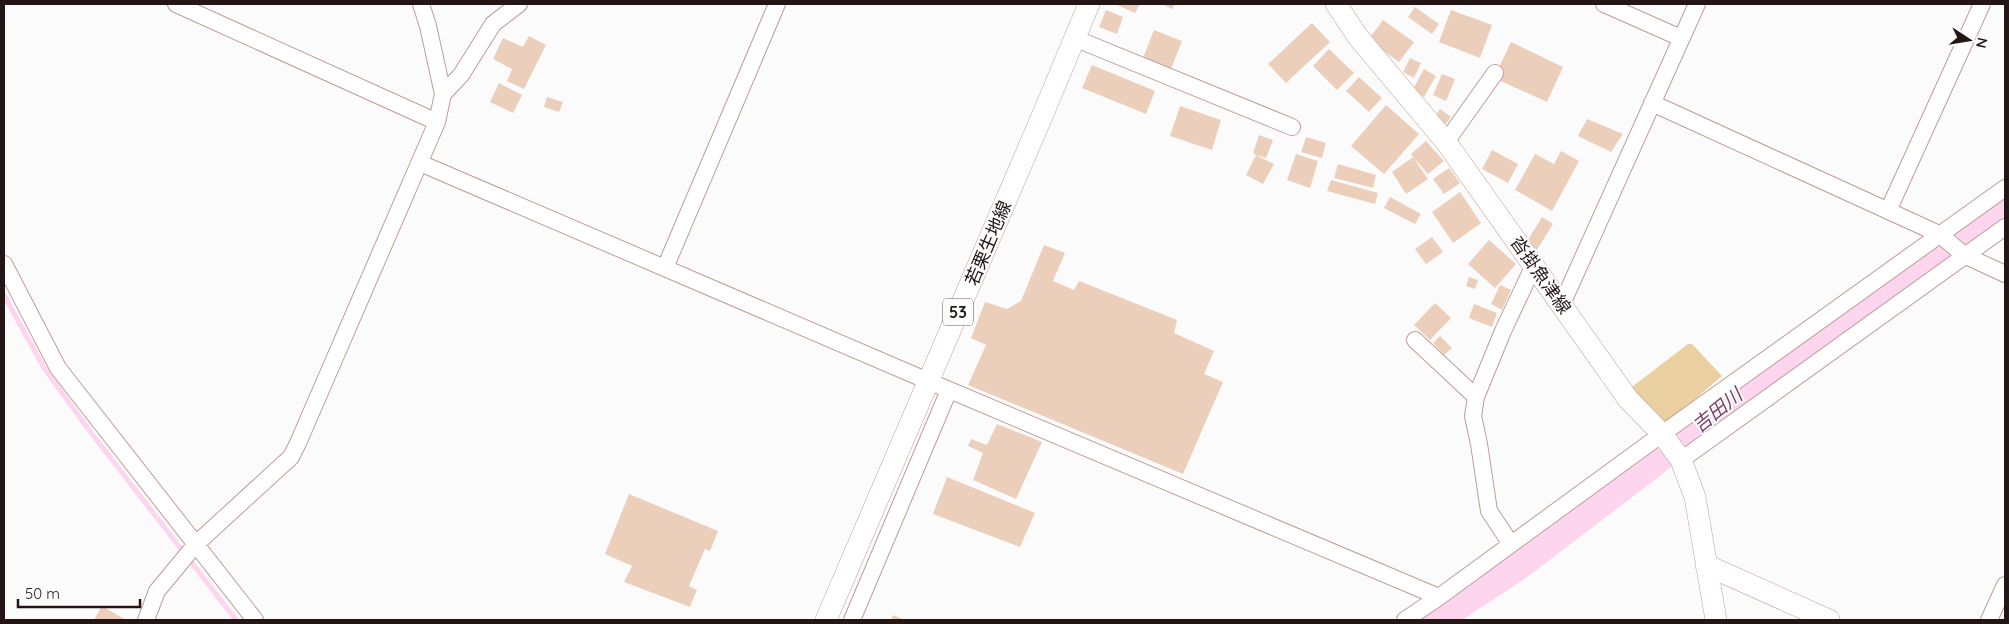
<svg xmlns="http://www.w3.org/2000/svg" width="2009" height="624" viewBox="0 0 2009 624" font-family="Quicksand,'Noto Sans JP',sans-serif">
  <rect width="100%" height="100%" fill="#fbfbfb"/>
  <!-- green -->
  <path fill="#eacfa0" d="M1688,344H1692L1722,376L1666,424L1628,390Z"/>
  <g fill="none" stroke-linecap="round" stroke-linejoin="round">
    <!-- stream -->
    <path stroke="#fed5ee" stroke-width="5" d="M4,295L44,368L89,430L236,620"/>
    <!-- river -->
    <path stroke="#fed5ee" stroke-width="30" d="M1435,620L1517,566L1647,467L1761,375L2005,208"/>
  </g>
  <!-- building -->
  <path fill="#eccfbb" d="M1115,4H1140L1135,13Z
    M1162,4H1175L1172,9Z
    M1415,7L1439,24L1432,34L1408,17Z
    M1106,10L1123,17L1117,34L1099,27Z
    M1451,10L1492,25L1480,58L1439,42Z
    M1383,20L1414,42L1399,62L1368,40Z
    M1312,23L1330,42L1286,83L1268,64Z
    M1154,30L1182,41L1171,69L1143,58Z
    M529,36L546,45L524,89L507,81L512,69L493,59L503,38L523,47Z
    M1511,42L1563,67L1547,102L1494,78Z
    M1329,49L1354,73L1337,90L1313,66Z
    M1410,58L1421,63L1414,78L1403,72Z
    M1092,65L1155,91L1146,114L1082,88Z
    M1424,69L1436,76L1424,97L1412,91Z
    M1442,74L1455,79L1446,101L1433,95Z
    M1359,77L1382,98L1369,112L1346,91Z
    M499,83L522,95L513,113L490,102Z
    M547,97L563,102L559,112L544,107Z
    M1386,105L1419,134L1384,174L1351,146Z
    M1180,106L1221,120L1212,150L1170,136Z
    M1440,109L1451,117L1443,127L1433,118Z
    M1587,119L1623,134L1611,152L1578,136Z
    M1259,135L1273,140L1266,158L1256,155L1274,164L1263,184L1246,175L1256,155L1253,153Z
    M1306,137L1326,143L1322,158L1301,152Z
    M1426,141L1444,161L1428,174L1413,157L1428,179L1406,194L1392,172L1413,157L1411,154Z
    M1492,150L1518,164L1508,183L1482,169Z
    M1561,151L1579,161L1552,211L1515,190L1535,154L1554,164Z
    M1296,154L1318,161L1310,188L1287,180Z
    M1338,164L1376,175L1373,188L1334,178Z
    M1449,168L1460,183L1444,194L1433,179Z
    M1331,180L1378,193L1375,204L1327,191Z
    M1460,192L1481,223L1453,243L1432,212Z
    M1390,197L1421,214L1415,224L1384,208Z
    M1542,217L1553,224L1535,253L1524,246Z
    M1432,237L1443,252L1426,264L1415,249Z
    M1489,240L1516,264L1495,288L1468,264Z
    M1044,245L1065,253L1053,281L1074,290L1079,281L1177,320L1174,333L1214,351L1204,374L1223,382L1183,474L968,385L986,345L971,338L985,302L1007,309L1021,301Z
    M1469,277L1478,280L1475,289L1466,286Z
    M1500,285L1511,290L1502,310L1491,304Z
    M1435,303L1451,318L1430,340L1414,325Z
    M1474,304L1497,313L1492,327L1469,318Z
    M1440,336L1452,348L1444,355L1433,343Z
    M997,424L1042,442L1016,499L973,480L983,453L968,446L971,439L987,445Z
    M947,477L1035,513L1020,547L933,514Z
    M629,494L718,531L710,551L705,549L689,586L697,590L690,607L624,582L632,566L605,554Z
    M102,606L126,620H94Z
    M893,615L905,620H891Z"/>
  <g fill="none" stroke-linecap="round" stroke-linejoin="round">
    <defs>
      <path id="minor" d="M176,4L437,122
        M1604,4L1681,38
        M1074,38L1292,127
        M443,94L461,75L493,24L519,4
        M1652,103L1939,234L1964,255L2005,274
        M1446,142L1495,73
        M420,163L928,381L1439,597
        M1888,211L1982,4
        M4,264L58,368L255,620
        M665,268L777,4
        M1562,304L1697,4
        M1415,340L1476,397
        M1681,460L2005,227
        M1511,544L1489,511L1479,444L1473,416L1476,397L1503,331L1534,265
        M146,620L157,591L196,544L291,457L298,443L437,122L443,94L428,26L421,4
        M852,620L949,390
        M1405,620L1439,597L1662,434L2005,188
        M1989,620L2005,585"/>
      <path id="major" d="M1336,4L1358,37L1446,142L1628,399L1662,434L1681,460L1695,497L1716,620
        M1706,565L1829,620
        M826,620L1043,114L1089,4"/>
    </defs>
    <!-- minor casing -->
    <use href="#minor" stroke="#bf9d96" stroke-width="18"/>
    <!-- major casing -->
    <use href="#major" stroke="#bf9d96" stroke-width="22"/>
    <!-- minor -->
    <use href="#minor" stroke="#fff" stroke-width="16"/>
    <!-- major -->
    <use href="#major" stroke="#fff" stroke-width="21"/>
  </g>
  <g text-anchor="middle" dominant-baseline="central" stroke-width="4" stroke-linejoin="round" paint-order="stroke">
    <!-- shield labels -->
    <rect fill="#fbfbfb" stroke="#645b59" stroke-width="1" x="943" y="298.5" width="30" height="27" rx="4"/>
    <g font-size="16" font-weight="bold" fill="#231614">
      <text x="958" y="312">53</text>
    </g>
    <!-- street labels -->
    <g font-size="18" fill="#231614" stroke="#fbfbfb">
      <text transform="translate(988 243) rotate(-67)">若栗生地線</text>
      <text transform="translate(1541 275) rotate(55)">沓掛魚津線</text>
    </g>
    <!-- water labels -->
    <g font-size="19" font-style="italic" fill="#793d66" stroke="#fbfbfb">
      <text transform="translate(1717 410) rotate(-39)">吉田川</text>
    </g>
  </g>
  <!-- border -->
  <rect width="2009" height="624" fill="none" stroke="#231614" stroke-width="10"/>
  <!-- north arrow -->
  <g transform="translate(1969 40) rotate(102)" stroke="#fbfbfb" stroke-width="4" paint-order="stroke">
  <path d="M0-4L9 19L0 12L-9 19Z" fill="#231614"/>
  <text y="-8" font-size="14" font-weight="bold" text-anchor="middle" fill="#231614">N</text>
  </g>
  <!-- scale -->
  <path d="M18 599v8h122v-8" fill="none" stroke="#231614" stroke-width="2.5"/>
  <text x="25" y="599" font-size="15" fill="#231614" stroke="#fbfbfb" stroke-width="4" paint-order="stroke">50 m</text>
</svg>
